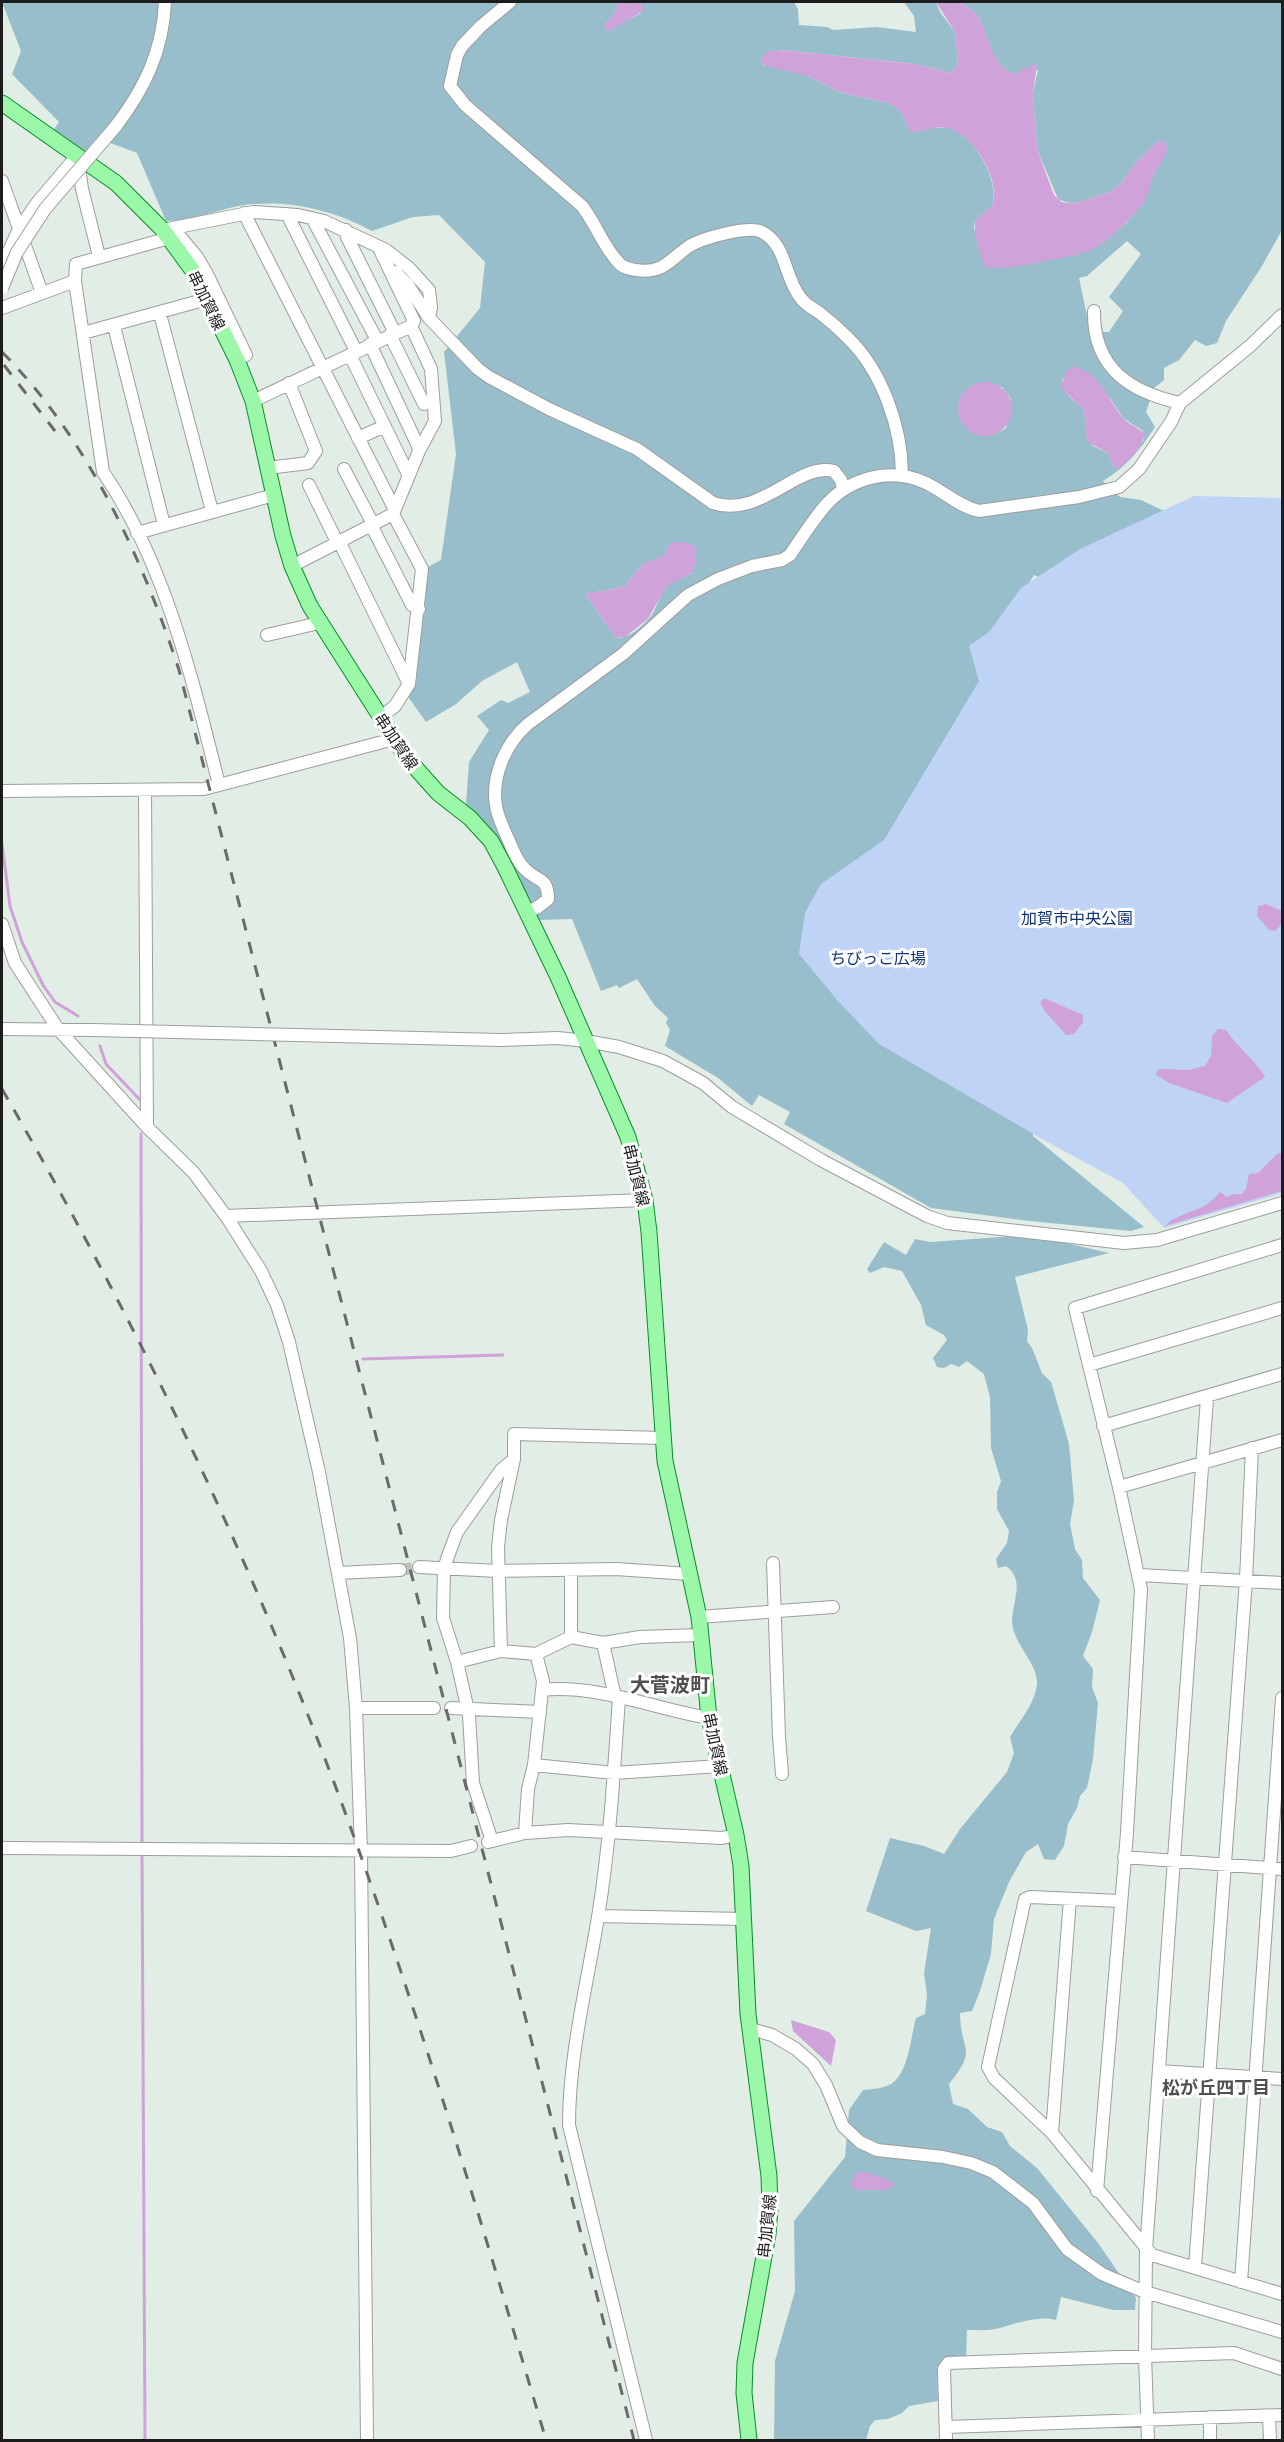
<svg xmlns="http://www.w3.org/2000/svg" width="1284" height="2442" viewBox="0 0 1284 2442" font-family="Barlow,'Noto Sans JP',sans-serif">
  <rect width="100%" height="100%" fill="#e2ede5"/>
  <!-- forest -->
  <path fill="#98bdcb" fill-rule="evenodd" d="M2,2H619L615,13L604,25L608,31L641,13V4L638,2H794L798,9L799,25L827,27L833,30L877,27L916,32L914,16L904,2H936L940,12L955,32L958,64L951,73L915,64L781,50L763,65L804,74L842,93L889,103L901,112L907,125L914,132C924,130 936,126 947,128C973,132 1001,182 992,206L975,220L974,228L981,252L1028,264L1071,255L1101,244L1127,222L1143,203L1151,180L1165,155L1166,143L1159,140L1135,163L1121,184L1110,192L1072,204L1058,199L1037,149L1033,93L1038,70L1028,68L1015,74C992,69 989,36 979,18C974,11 967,7 960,2H1282V230L1262,266L1226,321L1217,343L1206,346L1195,340L1179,360L1164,368V380L1154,388L1146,412L1155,427C1141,449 1125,468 1103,481L1120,497L1141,500L1166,512L1074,593L1034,575L1023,593L1033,1136L1144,1227L1131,1231L1030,1221L931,1208L784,1124L790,1112L759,1095L752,1106L718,1078L665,1046L670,1030L666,1023L668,1018L655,1006L637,979L619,988L617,985L601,991L572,919L540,920C519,880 501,834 466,804L469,762L489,730L477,716L501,700L508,703L530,692L517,662L482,681L456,704L426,722L406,694L426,568L441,560L456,454L444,352L480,308L485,262L439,215L413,217L372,231C332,209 284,198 238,206C215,211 190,221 166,221L137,153L97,138L84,153L52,132L59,122L12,74L21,51ZM1127,241L1141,254L1109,297L1123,311L1109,332H1103L1100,314L1087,316L1079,278L1087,276ZM1063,378L1110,398L1123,418L1143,431L1144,440L1131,457L1114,468L1108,453L1093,446L1087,440L1084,410C1075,400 1059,393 1063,378ZM977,384L1002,387L1011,399L1006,428C968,455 937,402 977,384ZM668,546L693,572C685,578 675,579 667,586C659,595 658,606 651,616C644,625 627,640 616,638L585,594L624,587L643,564L666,555Z
    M1015,1236L1066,1243L1109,1253L1015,1277L1028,1330L1027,1341L1032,1348L1042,1373L1051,1382L1059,1409L1069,1444L1074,1501L1070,1524L1075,1549L1082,1560L1083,1578L1100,1600L1092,1632L1083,1656L1093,1669L1092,1687L1098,1703L1093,1759L1087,1788L1080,1796L1077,1808L1068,1824L1064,1846L1055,1860L1044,1859L1038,1844L1026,1852L1009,1882L994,1919L991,1954L980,1991L972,2011L960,2013C960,2052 979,2047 949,2084L953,2104L968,2109L987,2127L1002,2132L1010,2146L1037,2168L1098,2243L1136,2298L1135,2310H1113L1061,2297L1056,2320C1038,2315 1017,2323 1000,2328C990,2331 978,2330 967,2330L966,2359L945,2361L937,2368L938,2401L909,2406L902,2413L888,2419L875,2420L870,2426L866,2440H774L775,2361L795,2291L794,2221L845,2157L849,2110L863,2090C873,2089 886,2089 895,2081C909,2067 911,2036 916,2018L925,2014L927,1995L924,1973L931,1928L916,1931L866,1911L890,1838L924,1846L944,1854L960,1829L1007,1772L1014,1753L1010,1737C1020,1720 1034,1705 1037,1685C1039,1664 1014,1646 1012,1622C1012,1601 1026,1581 1006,1566L998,1568L996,1559L1007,1543L1009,1531L997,1509V1492L1001,1481L991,1448L990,1397L984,1374L967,1361L959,1367L951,1364L944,1368L937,1367L933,1358L947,1340L944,1335L926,1325L921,1305L902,1271L884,1267L870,1273L867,1269L884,1242L906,1255L915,1239L930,1242Z"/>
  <!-- park -->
  <path fill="#bfd3f7" d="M1194,496L1282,498V1193L1164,1228L1123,1183L1042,1139L879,1044L838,1001L799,954L805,913L821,884L884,840L979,681L969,646L989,632L1021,588L1080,549Z"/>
  <!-- water -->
  <path fill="#cfa3da" d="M619,2H638L643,6V11L612,30L606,31L604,25L615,13Z
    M936,2H960C967,7 974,11 979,18C989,35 992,69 1015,74L1034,64L1037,66L1033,93L1037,149L1054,195L1062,202L1072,204L1110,192L1121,184L1135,163L1159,140L1166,143C1169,155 1159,166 1153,176C1149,184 1149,195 1144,202C1136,214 1106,243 1093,249C1075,257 1054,259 1034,263C1019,266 999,271 984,266L975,235V220L992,206C1002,181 973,133 947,128C934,125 922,133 910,132L901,112L889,103L842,93L808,76L766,66L760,61C764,48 779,50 791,51L915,64L951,73L958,64L955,32Z
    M1073,367C1097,369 1109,400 1122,417C1128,424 1138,427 1145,434C1143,446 1128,463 1117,469L1114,468L1108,453L1087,442L1084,410L1062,389V384L1066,371Z
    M958 409a27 27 0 1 1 54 0a27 27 0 1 1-54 0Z
    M673,542L688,543L695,547L696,559L693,572L666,587L648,619L625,637L616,638L585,594L624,587L643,564L665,555L668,546Z
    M1266,904L1282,911V923L1275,931L1269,930L1257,916L1258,906Z
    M1044,998L1083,1015V1022L1074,1034L1066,1035L1044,1010L1040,1003Z
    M1218,1029L1226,1030C1233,1042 1264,1070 1265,1077L1227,1103L1169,1083L1156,1075L1157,1071L1160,1069L1188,1070L1205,1066L1211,1056L1212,1036Z
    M1278,1153L1282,1154V1191L1165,1226C1182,1209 1202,1215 1220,1192L1227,1197L1233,1194H1242L1246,1189L1249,1174L1258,1173Z
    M791,2020L829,2032L836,2040L831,2066L793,2031Z
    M857,2172C869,2171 883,2177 894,2183V2187L883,2190H855L850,2185Z"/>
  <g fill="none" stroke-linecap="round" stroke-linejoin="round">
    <!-- stream -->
    <path stroke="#cfa3da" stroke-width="3" d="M2,844L10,906L22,942L43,985L55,1002L78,1016
      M100,1046L106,1064L143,1103
      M141,1134L142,1846
      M363,1359L503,1355
      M142,1853L145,2440"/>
    <!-- minor-tunnel -->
    <path stroke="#bac3bd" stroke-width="12" stroke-dasharray="12 6" stroke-linecap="butt" d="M400,1570L419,1567"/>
    <defs>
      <path id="minor" d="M510,2L481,26L462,46L457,55L450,86L465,105L582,206C596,224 604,248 619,263C623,268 630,269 636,270C665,274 669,259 691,245C704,238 749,225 762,232C787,245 784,277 800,297C805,305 813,308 821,314C830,321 840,330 848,338C882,371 902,428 902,475
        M116,126C145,88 163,50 165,2
        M78,160L82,189L99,256
        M2,181L42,293
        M244,213L394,508
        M287,214L356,351
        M312,218L377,340
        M173,228L197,257L207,274L246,355L237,360
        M163,230L253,212L298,215L324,221L386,250L409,268L429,290L431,307L429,318L478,369L489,377L549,409L637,449L713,503C761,519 797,462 834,471L841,480L843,488
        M346,230L347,237L395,333
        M169,238L76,264L75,281L103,472C165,562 193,681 219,785
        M2,266L19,229L37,203L76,157
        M395,272L408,285L429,318
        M2,308L75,281
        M1094,311C1093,368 1130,392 1180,403
        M160,314L212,511
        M114,326L164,525
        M411,326L431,369L435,421L419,451
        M83,333L207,299
        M390,335L424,404
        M370,344L418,446L419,451L393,514L422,569L409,684L395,706L381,717
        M350,355L408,474
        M253,401L411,326L414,321L379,248
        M358,438L385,426
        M268,468L308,463L316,451L289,383
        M344,469L373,524
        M309,485L337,542
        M371,525L412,605L419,609
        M137,533L274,495
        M339,541L408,682
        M292,566L393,514
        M267,635L319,623
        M145,790L147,1127
        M2,791L204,789L394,739
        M527,912L538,907L548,899C548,876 537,882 525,869C517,862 513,850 509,841C504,830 498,818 496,806C491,776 506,743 528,724L623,654L688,595L718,579L752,566L782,560L790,555C801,539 812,521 825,506C850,477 891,467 926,483C943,491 960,507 979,511L1079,497L1119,487L1139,469L1171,422L1180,403L1250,346L1282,315
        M2,924L15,963L58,1029L147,1127L194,1173L228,1219L261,1271L277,1305L289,1342L319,1472L350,1638L356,1708L361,1851L367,2440
        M2,1029L93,1030
        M500,1040L558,1038L586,1041L619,1047L663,1061L703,1083L732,1107L821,1160L927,1216L947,1223L1124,1243L1157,1240L1282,1203
        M226,1216L645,1200
        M1089,1365L1282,1308
        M1103,1426L1282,1374
        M1119,1487L1282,1440
        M773,1563L779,1737L782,1774
        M419,1567L498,1571L616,1569L689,1574
        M338,1573L400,1570
        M1140,1575L1282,1583
        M699,1617L833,1607
        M571,1637L603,1643L640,1637L701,1635
        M603,1643L615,1697
        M501,1651L498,1547L501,1520L514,1459
        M536,1654L543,1681L534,1765L614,1773L720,1766
        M457,1662L443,1618L444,1570L447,1559L457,1532L501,1470L514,1459V1434L662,1438
        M542,1690C597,1684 655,1709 709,1718
        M619,1698C614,1771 610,1844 598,1917C587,1985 569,2055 569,2125L646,2440
        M356,1708H434
        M451,1708L540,1712
        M525,1833L528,1789L534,1765
        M492,1841L473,1783L469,1715L457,1662L501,1651L536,1654L571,1637V1570
        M488,1842L525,1833L568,1830L722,1838L736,1835
        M2,1848L451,1851L471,1846
        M1124,1857L1282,1869
        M1120,1901L1030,1897L1025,1899L988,2067L994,2078L1052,2133L1152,2255L1282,2294
        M598,1916L744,1919
        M751,2029L772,2035L796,2049L813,2064L826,2085L843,2126L860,2142L877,2150L943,2157L971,2163L993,2172L1033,2203L1067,2249L1102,2274L1145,2292L1282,2332
        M1159,2071L1282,2079
        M1052,2133L1070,1899
        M1097,2191L1127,1833L1141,1589L1119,1487L1075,1308L1282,1245
        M1195,2267L1246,1580L1252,1448
        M1241,2282L1282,1698
        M1269,2416L1270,2440
        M1210,2417V2440
        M946,2427L1282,2415
        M946,2440L944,2369L948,2363L1234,2353L1282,2369
        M1148,2440L1145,2356L1146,2250L1207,1398"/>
      <path id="major" d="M2,103L116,183L163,230L193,271L237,360L253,401L283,536L292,566L310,606L406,757L438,793L470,818L491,841L505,867L558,977L628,1137L645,1200L649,1232L665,1461L699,1617L709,1718L736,1835L741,1866L748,2014L769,2176L770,2209L768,2234L745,2363L744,2393L749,2440"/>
    </defs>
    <!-- minor casing -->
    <use href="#minor" stroke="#9d9d9d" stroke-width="14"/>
    <!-- major casing -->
    <use href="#major" stroke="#058f27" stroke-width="17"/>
    <!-- minor -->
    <use href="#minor" stroke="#fff" stroke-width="12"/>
    <!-- major -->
    <use href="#major" stroke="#9cf8a9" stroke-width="15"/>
    <!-- rail -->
    <path stroke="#6a6a6a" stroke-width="3" stroke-dasharray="12 12" stroke-linecap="butt" d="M2,352C87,437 142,557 179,670L634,2440
      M4,365L55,431
      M2,1089C134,1318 251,1557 342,1804C419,2013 483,2227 546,2440"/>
    <defs>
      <path id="minor-bridge" d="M2,288L17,252L45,209L116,126
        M93,1030L500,1040"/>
    </defs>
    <!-- minor-bridge casing -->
    <use href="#minor-bridge" stroke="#9d9d9d" stroke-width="14" stroke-linecap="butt"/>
    <!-- minor-bridge -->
    <use href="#minor-bridge" stroke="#fff" stroke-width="12"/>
  </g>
  <g text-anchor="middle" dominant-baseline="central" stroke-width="6" stroke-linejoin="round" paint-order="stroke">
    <!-- street labels -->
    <g font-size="16" fill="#1c1c1c" stroke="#fff">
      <text transform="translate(207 300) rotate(64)">串加賀線</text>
      <text transform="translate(397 741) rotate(56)">串加賀線</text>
      <text transform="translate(637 1175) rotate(76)">串加賀線</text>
      <text transform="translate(716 1744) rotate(78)">串加賀線</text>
      <text transform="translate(766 2226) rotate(-84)">串加賀線</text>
    </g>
    <!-- park labels -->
    <g font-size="16" fill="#0f3276" stroke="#fff">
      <text x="1077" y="917">加賀市中央公園</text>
      <text x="878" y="957">ちびっこ広場</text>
    </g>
    <!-- neighbourhood labels -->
    <g font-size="18" font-weight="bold" fill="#4f4f4f" stroke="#fff">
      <text x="1216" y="2087">松が丘四丁目</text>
    </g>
    <!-- quarter labels -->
    <g font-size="20" font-weight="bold" fill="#4f4f4f" stroke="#fff">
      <text x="670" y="1684">大菅波町</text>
    </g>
  </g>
  <!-- border -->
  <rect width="1284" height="2442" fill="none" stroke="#1c1c1c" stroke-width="6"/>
</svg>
